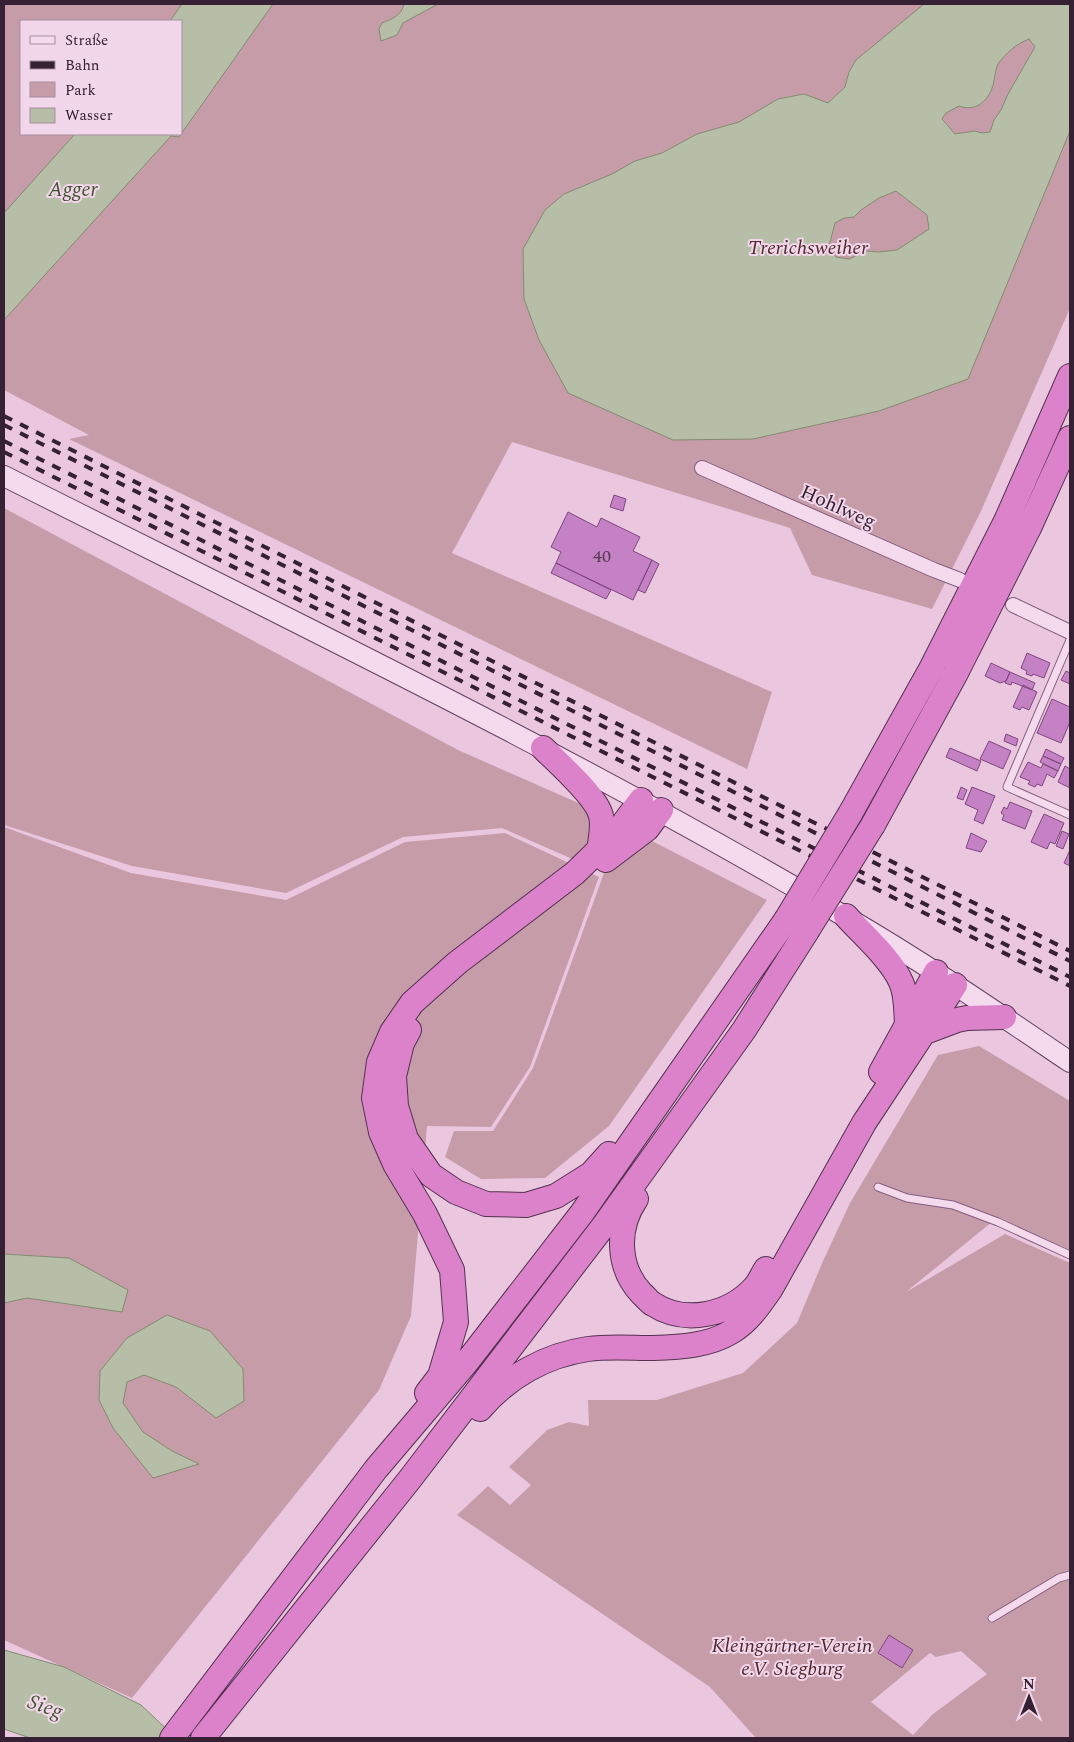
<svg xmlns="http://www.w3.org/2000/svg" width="1074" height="1742" viewBox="0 0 1074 1742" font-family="Spectral,serif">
  <rect width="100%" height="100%" fill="#eac7df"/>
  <!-- green -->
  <path fill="#c79ca9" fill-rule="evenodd" d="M4,4H1070V308L981,511L932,609L812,575L790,528L512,442L452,553L772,692L747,769L69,439L89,435L4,390ZM21,21H181V134H21Z
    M4,508L458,750L576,802L767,900L609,1126L545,1178L481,1179L445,1157L454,1131H493L533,1068L604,873L502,828L403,837L286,893L132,866L4,825Z
    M4,827L131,873L286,900L405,842L505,833L599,877L530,1067L491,1127L427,1126L411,1316L379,1390L132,1698L4,1640Z
    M979,1046L1070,1101V1250L998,1217L906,1292L1005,1234L1070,1263V1738H756L710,1687L457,1515L488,1486L510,1505L531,1485L509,1467L547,1430L569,1422L589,1426L588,1400H657L743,1373L797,1323L823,1261L850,1203L938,1055ZM961,1651L987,1674L933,1714L913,1735L871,1702L930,1653L936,1657Z"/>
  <!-- water -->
  <path fill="#b7bea8" stroke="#828b6f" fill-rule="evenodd" d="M182,4H273L179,137L171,136L4,320V213L75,134H181V21H170Z
    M404,4H438L403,23L397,35L381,41L379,29L382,23C392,19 402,15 404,4Z
    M924,4H1070V131L968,379L879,411L753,439L673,440L568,393L539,340L524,299L523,249L545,210L564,194L612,174L635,161L662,153L697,134L739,122L778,99L804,94L828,103L845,87L849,72L856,60ZM1029,39L1035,47L1008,94L1001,110L994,120L990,132L982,133L975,131L955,134L942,119L946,113L959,106C973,111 984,105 991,91C995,83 994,72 998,64C1006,53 1016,44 1029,39ZM896,191L927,215L929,229L897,250L878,252L866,251L849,259L836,257L829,246L835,223L844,218L854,217L861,210L879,198Z
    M4,1254L69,1258L128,1290L122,1312L27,1298L4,1303Z
    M167,1315L210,1331L243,1369L244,1401L216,1418L176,1387L144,1375L127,1382L123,1403L143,1432L172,1451L199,1464L153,1478L113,1428L99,1400L100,1371L127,1338Z
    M4,1650L64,1667L141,1705L176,1738H30L4,1729Z"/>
  <!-- building -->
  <path fill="#c481c3" stroke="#7f4780" d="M614,495L626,499L623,511L610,507Z
    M568,512L597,527L601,518L640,537L633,551L652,560L633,600L556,563L561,552L551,547Z
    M652,560L659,564L645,593L638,590Z
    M556,563L611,590L606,599L551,573Z
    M1027,653L1050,663L1044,678L1033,674L1032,676L1026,674L1027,671L1021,668Z
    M991,663L1010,672L1006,681L1000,683L985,676Z
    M1066,671L1070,673V684L1061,680Z
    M1010,672L1035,683L1032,690L1012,682L1011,685L1005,683Z
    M1023,685L1037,692L1029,710L1022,707L1020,710L1013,707Z
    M1052,699L1070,707V722L1061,743L1037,733Z
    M1006,734L1018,739L1016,746L1004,741Z
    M989,741L1011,751L1003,769L980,759Z
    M950,748L981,761L977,771L946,757Z
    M1046,749L1064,758L1061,764L1043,756Z
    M1043,756L1061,764L1058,771L1040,762Z
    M1028,762L1041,768L1043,764L1058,771L1054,778L1047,774L1042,786L1037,784L1035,787L1028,784L1030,781L1020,777Z
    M1065,766L1070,769V788L1058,782Z
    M961,787L967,790L963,800L957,798Z
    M972,787L995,796L983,824L974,820L978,810L965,804Z
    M1010,802L1032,811L1025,829L1002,820L1004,815L1001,813L1004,807L1007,809Z
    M1044,814L1064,823L1055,844L1050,842L1047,849L1031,842Z
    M1062,831L1069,834L1063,849L1056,846Z
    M971,833L987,841L981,852L966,848Z
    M1070,850V866L1064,863Z
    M889,1635L913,1650L902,1668L878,1653Z"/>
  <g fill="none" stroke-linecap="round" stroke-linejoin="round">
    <defs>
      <path id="service" d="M1070,640L1007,787L1070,815
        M878,1187L907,1198L953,1205L998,1222L1070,1255
        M992,1618L1059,1578L1070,1575"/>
      <path id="minor" d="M702,468L934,570L960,580
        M1013,605L1070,632"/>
      <path id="secondary" d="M4,476C286,618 572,755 844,916C922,961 996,1012 1070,1062"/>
      <path id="trunk" d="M543,748C558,763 597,797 601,816C604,828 600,840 599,851
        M850,814L932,667L1006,521L1070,376
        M873,825L956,673L1029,528L1070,438
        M606,860L647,829L661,810
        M846,916C863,935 891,959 901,982C907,995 906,1011 907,1025
        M409,1030L402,1043L394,1076L396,1106L406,1139L431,1175L456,1192L486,1204L526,1205L556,1196L591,1174L609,1154
        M925,1032L957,1020L967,1018L1004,1017
        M881,1072L936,972
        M636,1199C616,1228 617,1268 642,1294C646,1297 649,1302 653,1304C685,1325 729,1315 754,1288C759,1283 762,1275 766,1269
        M427,1393L440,1376L456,1322L452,1270L425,1214L395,1164L381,1132L374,1098L379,1062L392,1032L412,1003L457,963L575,873L617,832L641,800
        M480,1409C507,1377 546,1355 588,1349C609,1346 632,1348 653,1348C680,1347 708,1346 731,1332C748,1322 759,1306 770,1290L864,1123L955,985
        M172,1738L376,1469L466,1363L582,1213L786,920
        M203,1738L410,1479L605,1224L744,1030L807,931"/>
    </defs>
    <!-- service casing -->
    <use href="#service" stroke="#835e7f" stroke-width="9"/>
    <!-- minor casing -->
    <use href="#minor" stroke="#835e7f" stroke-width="16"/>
    <!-- secondary casing -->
    <use href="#secondary" stroke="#654162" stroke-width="22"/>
    <!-- trunk casing -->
    <use href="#trunk" stroke="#523250" stroke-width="26"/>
    <!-- service -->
    <use href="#service" stroke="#f5daed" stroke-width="7"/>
    <!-- minor -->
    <use href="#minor" stroke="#f5daed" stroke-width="14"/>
    <!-- secondary -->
    <use href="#secondary" stroke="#f5daed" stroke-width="20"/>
    <!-- trunk -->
    <use href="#trunk" stroke="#dc82ca" stroke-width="24"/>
    <!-- rail -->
    <path stroke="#352034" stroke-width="4" stroke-dasharray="9 9" stroke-linecap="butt" d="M4,416L1070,951
      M4,425L1070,961
      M4,441L1070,977
      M4,452L1070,986"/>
    <defs>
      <path id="trunk-bridge" d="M786,920L850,814
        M807,931L873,825"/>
    </defs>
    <!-- trunk-bridge casing -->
    <use href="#trunk-bridge" stroke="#523250" stroke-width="26" stroke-linecap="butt"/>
    <!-- trunk-bridge -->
    <use href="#trunk-bridge" stroke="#dc82ca" stroke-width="24"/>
  </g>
  <g text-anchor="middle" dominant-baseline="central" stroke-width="4" stroke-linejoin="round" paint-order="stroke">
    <!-- number labels -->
    <g font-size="18" fill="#593858">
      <text x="602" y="556">40</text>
    </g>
    <!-- park labels -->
    <g font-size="20" font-style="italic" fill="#4f292f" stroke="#f2d6e9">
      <text x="808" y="248">Trerichsweiher</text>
      <text x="792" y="1646">Kleingärtner-Verein<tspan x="792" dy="23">e.V. Siegburg</tspan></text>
    </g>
    <!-- street labels -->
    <g font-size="20" fill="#352034" stroke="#f2d6e9">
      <text transform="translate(838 507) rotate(24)">Hohlweg</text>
    </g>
    <!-- water labels -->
    <g font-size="21" font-style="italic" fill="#415331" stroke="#f2d6e9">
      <text x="73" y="190">Agger</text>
      <text transform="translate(45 1707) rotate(19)">Sieg</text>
    </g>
  </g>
  <!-- border -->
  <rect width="1074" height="1742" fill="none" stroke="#352034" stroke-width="10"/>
  <!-- legend -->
  <rect x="20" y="20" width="162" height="115" fill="#f2d6e9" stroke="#a68da1"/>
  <rect x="30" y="36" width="25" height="8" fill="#f5daed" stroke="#a68da1"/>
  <text x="65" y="45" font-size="15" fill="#352034">Straße</text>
  <rect x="30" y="61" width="25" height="8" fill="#352034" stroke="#a68da1"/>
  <text x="65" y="70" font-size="15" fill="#352034">Bahn</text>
  <rect x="30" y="82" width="25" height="15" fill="#c79ca9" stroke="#a68da1"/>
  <text x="65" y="95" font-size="15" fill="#352034">Park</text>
  <rect x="30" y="108" width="25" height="15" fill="#b7bea8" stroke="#a68da1"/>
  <text x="65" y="120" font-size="15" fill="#352034">Wasser</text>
  <!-- north arrow -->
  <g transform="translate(1029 1697)" stroke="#f2d6e9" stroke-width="4" paint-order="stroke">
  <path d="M0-4L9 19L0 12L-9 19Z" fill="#352034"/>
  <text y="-8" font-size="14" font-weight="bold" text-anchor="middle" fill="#352034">N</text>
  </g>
</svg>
